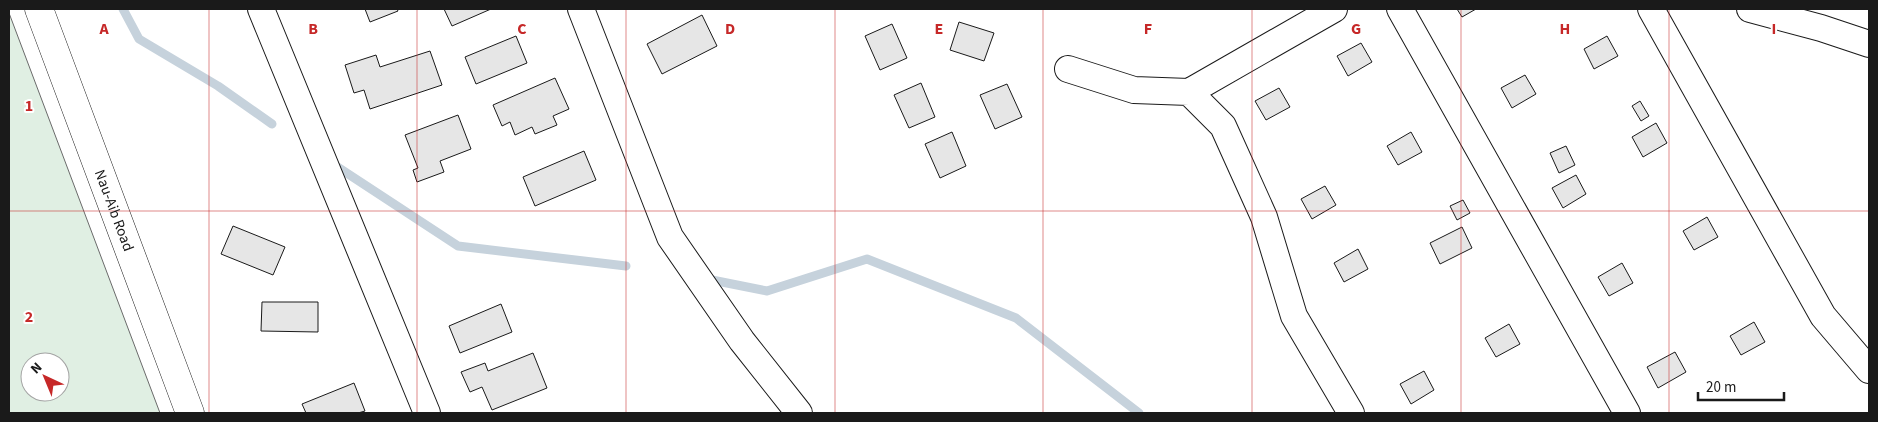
<svg xmlns="http://www.w3.org/2000/svg" width="1878" height="422" viewBox="0 0 1878 422" font-family="'Source Sans 3',sans-serif">
	<rect width="100%" height="100%" fill="#fff"/>
	<path fill="#e0efe3" stroke="#6a6a6a" fill-rule="evenodd" d="M9,13L160,413H9ZM30,362H60V392H30Z"/>
	<g fill="none" stroke-linecap="round" stroke-linejoin="round">
		<path stroke="#c6d2dc" stroke-width="9" d="M123,9L139,39L218,86L272,124
			M336,166L458,246L626,266
			M707,279L767,291L867,259L1016,318L1139,413"/>
	</g>
	<path fill="#e6e6e6" stroke="#1a1a1a" d="M365,9H397L398,11L370,22Z
		M444,9H491L452,26Z
		M1457,9H1476L1462,17Z
		M702,15L717,46L662,74L647,44Z
		M959,22L994,33L984,61L950,50Z
		M892,24L907,58L880,70L865,36Z
		M516,36L527,63L476,84L465,57Z
		M1607,36L1618,56L1594,69L1584,49Z
		M1361,43L1372,62L1348,76L1337,56Z
		M430,51L442,85L370,109L364,90L354,93L345,65L376,55L380,67Z
		M1525,75L1536,94L1512,108L1501,88Z
		M555,78L569,109L553,116L557,125L535,134L532,127L515,135L510,122L502,126L493,105Z
		M921,83L935,117L909,128L894,95Z
		M1007,84L1022,117L995,129L980,95Z
		M1279,88L1290,107L1266,120L1255,101Z
		M1640,101L1649,116L1641,121L1632,106Z
		M458,115L471,149L440,161L444,172L417,182L413,170L418,168L405,135Z
		M1656,123L1667,143L1643,157L1632,137Z
		M952,132L966,166L940,178L925,144Z
		M1411,132L1422,152L1398,165L1387,146Z
		M1566,146L1575,165L1559,173L1550,153Z
		M584,151L596,180L535,206L523,177Z
		M1576,175L1586,194L1563,208L1552,188Z
		M1325,186L1336,205L1312,219L1301,199Z
		M1463,200L1470,213L1457,220L1450,206Z
		M1707,217L1718,237L1694,250L1683,231Z
		M233,226L285,247L273,275L221,254Z
		M1462,227L1472,248L1440,264L1430,243Z
		M1358,249L1368,269L1344,282L1334,263Z
		M1622,263L1633,283L1609,296L1598,277Z
		M262,302H318V332L261,331Z
		M501,304L512,332L460,353L449,326Z
		M1754,322L1765,342L1741,355L1730,336Z
		M1509,324L1520,344L1496,357L1485,338Z
		M1675,352L1686,372L1658,388L1647,367Z
		M533,353L547,388L492,410L482,387L470,392L461,372L485,363L488,371Z
		M1424,371L1434,390L1411,404L1400,384Z
		M354,383L365,411L358,413H306L302,404Z"/>
	<g fill="none" stroke-linecap="round" stroke-linejoin="round">
		<g stroke="#1a1a1a" stroke-width="28">
			<path id="street" d="M261,9L427,413
				M581,9L670,237L742,341L799,413
				M1400,9L1627,413
				M1651,9L1823,316L1869,370
				M1750,9L1821,28L1869,44
				M1068,69L1134,90L1189,92L1223,126L1264,217L1294,316L1351,413
				M1189,92L1334,9"/>
		</g>
		<g stroke="#1a1a1a" stroke-width="29">
			<g id="secondary">
				<path id="s1" d="M39,9L190,413"/>
			</g>
		</g>
		<use href="#street" stroke="#fff" stroke-width="26"/>
		<use href="#secondary" stroke="#fff" stroke-width="28"/>
	</g>
	<path fill="none" stroke="#c62828" stroke-width="1" stroke-opacity="0.55" d="M209,9V413M417,9V413M626,9V413M835,9V413M1043,9V413M1252,9V413M1461,9V413M1669,9V413M9,211H1869"/>
	<g text-anchor="middle" stroke-width="4" stroke-linejoin="round" paint-order="stroke">
		<g font-size="15" fill="#1a1a1a" stroke="#fff">
			<text dy="5" stroke="none"><textPath href="#s1" startOffset="215">Nau-Aib Road</textPath></text>
		</g>
	</g>
	<g font-size="16" text-anchor="middle" font-weight="bold" fill="#c62828" stroke="#fff" stroke-width="4" stroke-linejoin="round" paint-order="stroke">
		<text x="104" y="34">A</text>
		<text x="313" y="34">B</text>
		<text x="522" y="34">C</text>
		<text x="730" y="34">D</text>
		<text x="939" y="34">E</text>
		<text x="1148" y="34">F</text>
		<text x="1356" y="34">G</text>
		<text x="1565" y="34">H</text>
		<text x="1774" y="34">I</text>
		<text x="29" y="111">1</text>
		<text x="29" y="322">2</text>
	</g>
	<rect width="1878" height="422" fill="none" stroke="#1a1a1a" stroke-width="20"/>
	<g transform="translate(45 377) rotate(316)"><circle r="24" fill="#ffffff" stroke="#a3a3a3"/>
	<path d="M0-4L9 19L0 12L-9 19Z" fill="#c62828"/>
	<text y="-8" font-size="14" font-weight="bold" text-anchor="middle" fill="#1a1a1a">N</text>
	</g>
	<path d="M1698 392v8h86v-8" fill="none" stroke="#1a1a1a" stroke-width="2.5"/>
	<text x="1706" y="392" font-size="15" fill="#1a1a1a" stroke="#ffffff" stroke-width="4" paint-order="stroke">20 m</text>
</svg>
